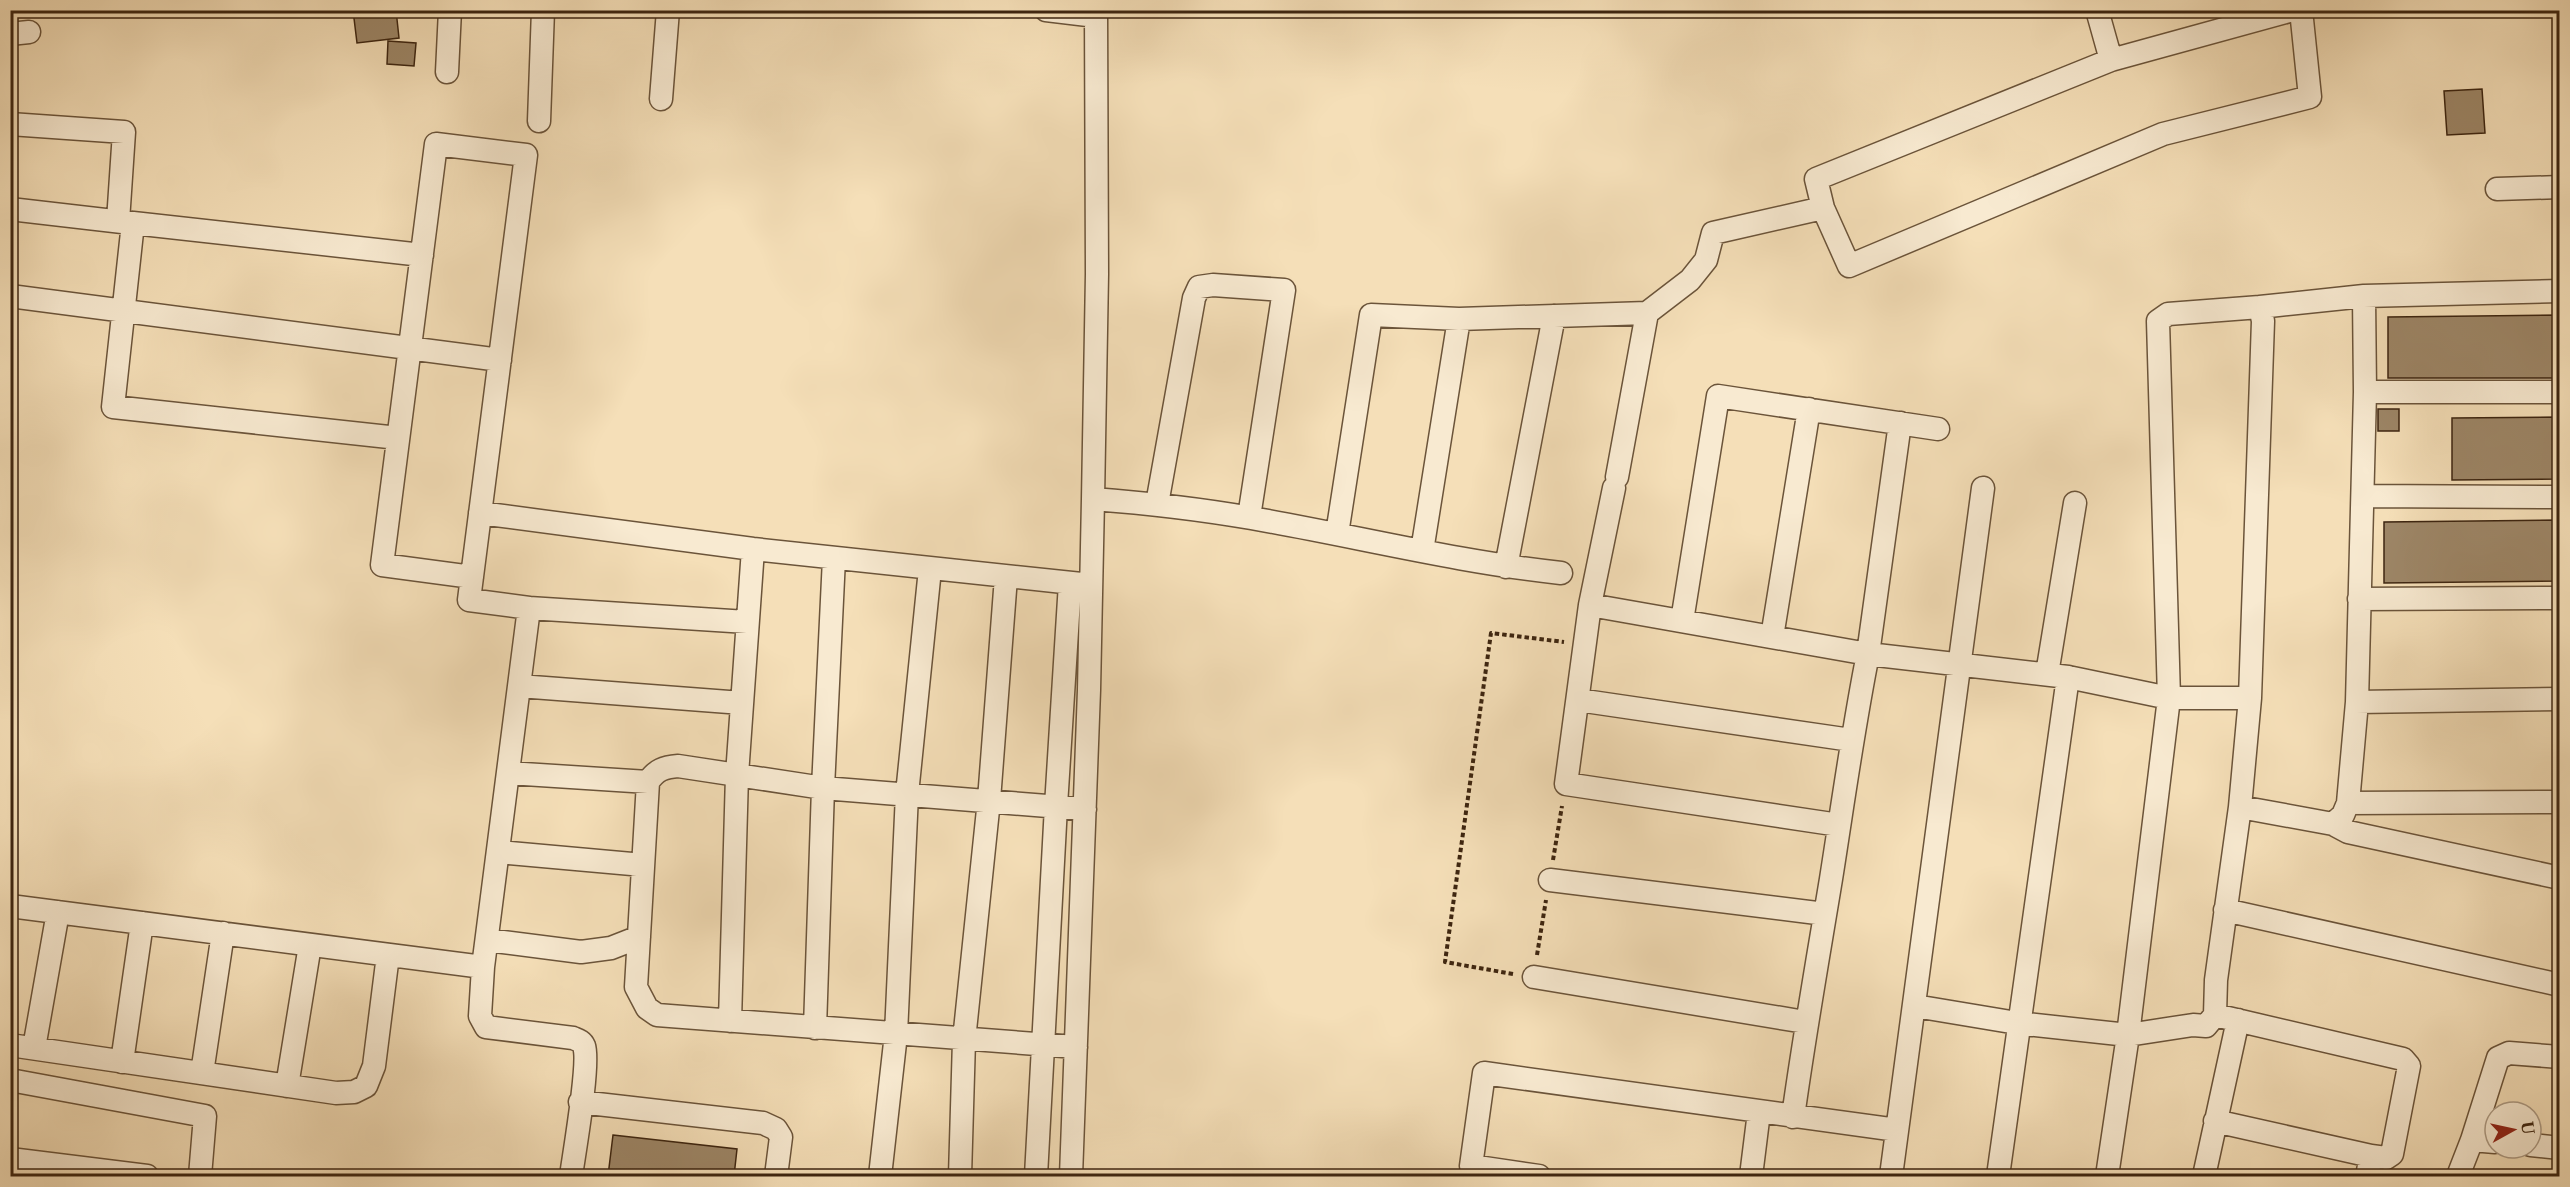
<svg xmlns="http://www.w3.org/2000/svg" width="2570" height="1187" viewBox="0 0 2570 1187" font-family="'Libre Caslon Text',serif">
	<rect width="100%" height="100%" fill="#f5dfb8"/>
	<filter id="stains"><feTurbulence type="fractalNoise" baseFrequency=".00333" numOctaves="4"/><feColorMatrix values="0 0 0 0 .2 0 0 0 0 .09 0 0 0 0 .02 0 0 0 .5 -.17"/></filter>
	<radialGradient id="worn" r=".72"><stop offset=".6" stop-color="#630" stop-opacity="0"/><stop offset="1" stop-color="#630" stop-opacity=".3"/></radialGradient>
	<path fill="#9d8667" stroke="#3d2510" stroke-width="1.5" d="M353,10H396L399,38L357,43Z
		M388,41L416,43L414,66L387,64Z
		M2482,89L2485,133L2447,135L2444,91Z
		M2559,315V378H2388V317Z
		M2378,409H2399V431H2378Z
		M2559,417V479L2452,480V418Z
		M2559,520V581L2384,583V522Z
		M613,1135L737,1149L734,1176H608Z"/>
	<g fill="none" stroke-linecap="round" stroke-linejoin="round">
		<g stroke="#6b543a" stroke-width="25">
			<path id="minor" d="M1046,10L1096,16
				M2097,10L2111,60
				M2293,10L2111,60L1816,179L1823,208L1849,266L2163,134L2310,97L2301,10
				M10,34L29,32
				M447,72L450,10
				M661,99L668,10
				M539,121L543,10
				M10,124L124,132L118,221
				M2497,189L2560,187
				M10,209L131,223
				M10,296L500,360
				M1647,313L1690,280L1706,260L1713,233L1823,208
				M2365,392H2560
				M398,438L113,407L133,223L422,255
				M1614,488L1590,605L1566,784L1839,825
				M2363,496L2560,497
				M1093,499C1146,503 1199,509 1251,518C1355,536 1457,562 1561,573
				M1157,504L1194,298L1199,287L1213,285L1284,290L1249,517
				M480,513L753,549L1091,585
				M1337,534L1371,315L1459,319L1647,313L1617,477
				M1422,551L1459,319
				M1506,567L1554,316
				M2359,599L2560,598
				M1590,605L1868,654L1900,423
				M529,608L747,622
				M1682,621L1718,396L1938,429
				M1772,637L1809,409
				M2047,674L2075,503
				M519,686L742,703
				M2250,698H2169L2158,321L2168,314L2260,307
				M1578,700L1851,740
				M2357,702L2560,699
				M508,773L648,782
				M2348,803L2560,802
				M2240,807L2333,824L2343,815L2348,803L2357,702L2365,392L2364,296
				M2333,824L2348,832L2560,878
				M498,852L643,865
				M1550,880L1825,914
				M10,906L483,967L529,608L469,600L526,155L436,144L382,565L472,577
				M2225,910L2560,985
				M487,940L581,952L611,948L639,937
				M483,967L480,1016L486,1027L573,1038C578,1040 582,1041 584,1046C590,1063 574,1154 571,1176
				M1534,977L1805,1022
				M1915,1006L2017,1023L2128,1035L2193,1025L2206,1026L2215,1015L2216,980L2240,807L2250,698L2263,321L2260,307L2364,296L2560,291
				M2215,1015L2403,1059L2409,1066L2392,1154L2386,1158L2371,1156L2367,1176
				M730,1021L737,775L753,549
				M815,1028L823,788L834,558
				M10,1045L336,1093L354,1092L366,1086L374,1066L388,955
				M1076,1047L657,1015L647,1008L636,987L648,782C656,770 664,767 678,766L823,788L1085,809
				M34,1048L58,912
				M122,1062L142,923
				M202,1073L223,933
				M10,1080L205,1116L200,1176
				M287,1086L310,945
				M580,1102L763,1123L776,1129L781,1137L776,1176
				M1793,1117C1804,1037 1818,958 1831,879C1843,803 1853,729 1868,654L2068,677L2169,698L2128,1035L2107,1176
				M2215,1121L2371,1156
				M2472,1140L2495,1142
				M2531,1145L2560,1148
				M10,1159L147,1176
				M880,1176L896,1034L907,794L930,569
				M960,1176L964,1040L989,800L1006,577
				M1036,1176L1056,806L1070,583
				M1071,1176L1089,690L1093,499L1097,274L1096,10
				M1539,1176L1471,1166L1484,1073L1897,1130
				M1751,1176L1759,1112
				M1891,1176L1983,488
				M1998,1176L2068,677
				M2204,1176L2238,1020
				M2458,1176L2472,1140L2498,1058L2509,1053L2560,1057"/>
		</g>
		<path stroke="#3d2510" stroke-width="4" stroke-dasharray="4.5 3" stroke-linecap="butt" d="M1553,860L1562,806
			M1537,955L1546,900
			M1513,974L1445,962L1491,633L1564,642"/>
		<use href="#minor" stroke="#f8ead1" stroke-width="22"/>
	</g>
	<rect width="2570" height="1187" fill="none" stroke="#f5dfb8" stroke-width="36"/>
	<rect x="12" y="12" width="2546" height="1163" fill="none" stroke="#3d2510" stroke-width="3"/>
	<rect x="18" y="18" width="2534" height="1151" fill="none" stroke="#3d2510" stroke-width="1.5"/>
	<g transform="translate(2513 1130) rotate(82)"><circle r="28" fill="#f8ead1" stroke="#ad9b84" stroke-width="1.5"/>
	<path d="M0-4.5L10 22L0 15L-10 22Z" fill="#8f2418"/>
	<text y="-9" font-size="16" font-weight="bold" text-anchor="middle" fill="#3d2510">U</text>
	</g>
	<rect width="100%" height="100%" filter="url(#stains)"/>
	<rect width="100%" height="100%" fill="url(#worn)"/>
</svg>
